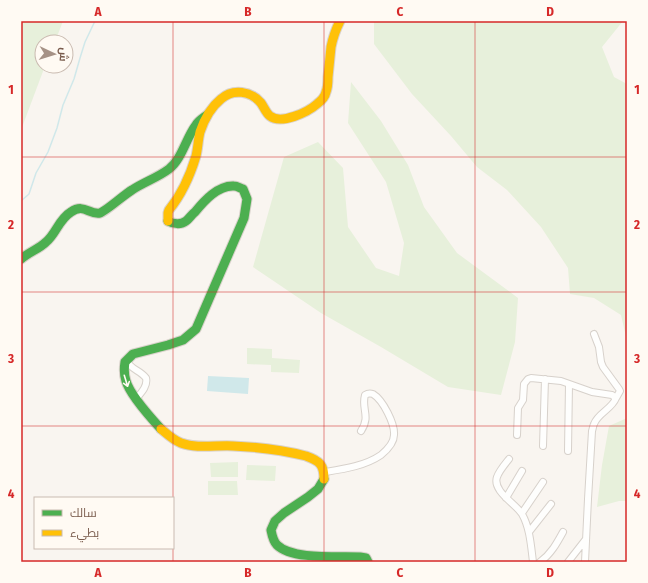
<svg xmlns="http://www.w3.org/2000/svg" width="648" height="583" viewBox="0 0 648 583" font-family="'Fira Sans Condensed',Cairo,sans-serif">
	<rect width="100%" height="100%" fill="#f9f5f0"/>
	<path fill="#e7f0db" d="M21,21H63L55,42H42V66H45L21,130Z
		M374,21H623L602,47L614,77L627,84V341L621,315L594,298L570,294L568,268L541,227L507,190L477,167L451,136L412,94L374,44Z
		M351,82L381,121L408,165L424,207L457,253L518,298L515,342L501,395L448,387L381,347L321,313L253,267L284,157L318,142L343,168L348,227L376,268L399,276L404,243L386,182L348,123Z
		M247,348L272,349V358L300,360L299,373L271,372V365L247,364Z
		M627,418V501H619L597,507L602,465L609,426Z
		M238,462V477H211L210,463Z
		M247,465L276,466L275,481L246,480Z
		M208,481H237L238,495H208Z"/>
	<path fill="#d0e8ea" d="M208,376L249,378L248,394L207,391Z"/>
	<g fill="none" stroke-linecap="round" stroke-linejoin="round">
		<path stroke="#d0e8ea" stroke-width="1.5" d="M21,201L29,194L36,173L48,152L57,128L63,105L74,79L80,58L85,42L95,21"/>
		<g stroke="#d7d1cb" stroke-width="8">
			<path id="street" d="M594,334L599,347L601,362L603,367L619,389L620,391L616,398
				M126,360C131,370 140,370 146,378C148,386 141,393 136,399
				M517,435L518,408L523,400L524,384L528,379L531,378L561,381L592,392L612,395L616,398C612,409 598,413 594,424C593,426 593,428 592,431L588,499L585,562
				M543,446L545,379
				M568,451L569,384
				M509,459C505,464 499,471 497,477C492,491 516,504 522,514C530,528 531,546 533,562
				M325,472C344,469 365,466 381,455C387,450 394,443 394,435C395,424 383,400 373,394C370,393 368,393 365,395C361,409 371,416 361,431
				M506,498L522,471
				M522,513L543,482
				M529,532L551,504
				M540,562C551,554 557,543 563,532
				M568,562L586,539"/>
		</g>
		<g stroke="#d9d2cb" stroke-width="11">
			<path id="fast" d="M21,259C29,252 39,249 46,242C56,234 59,219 71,212C84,203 89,215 100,213C106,211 125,194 132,190C144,182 157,178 169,169C182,159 186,138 196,125C198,121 203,118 207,115
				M161,429C150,417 130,395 126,381C124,375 124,368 125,362L133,354L168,345L183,340L196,329L244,218L247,199L243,189C240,188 237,186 234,186C218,185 204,201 195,212C192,214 189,219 186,221C181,225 173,224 168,221
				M324,479L318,489L308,497L284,513L275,521L271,530C272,535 273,541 277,545C292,560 339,556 360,557L366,558L368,562"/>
		</g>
		<g stroke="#d9d2cb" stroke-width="11">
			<path id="slow" d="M168,221V213L169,210C182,194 190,176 196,156C198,148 198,140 200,132C204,120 211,107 221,99C233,88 251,91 261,103C264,107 266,113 270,116C281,125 308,112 317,104C321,101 325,97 326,92C328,87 328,82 328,77C329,67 330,57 331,47C333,37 336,29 340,21
				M161,429C167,434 173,440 181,443C197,449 216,445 233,446C257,447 282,450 306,456C320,461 324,465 324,479"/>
		</g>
		<use href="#street" stroke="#fefefd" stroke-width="6"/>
		<use href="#fast" stroke="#4caf50" stroke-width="9"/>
		<use href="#slow" stroke="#ffc107" stroke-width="9"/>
	</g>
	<defs><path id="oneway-shaft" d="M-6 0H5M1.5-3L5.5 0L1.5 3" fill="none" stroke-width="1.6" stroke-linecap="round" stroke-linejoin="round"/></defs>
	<use stroke="#fffaf3" href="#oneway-shaft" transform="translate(126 381) rotate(73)"/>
	<path fill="none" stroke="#d62828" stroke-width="1" stroke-opacity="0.55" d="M173,21V498M324,21V562M475,21V562M21,157H627M21,292H627M21,426H627M173,498V548M173,548V562"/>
	<rect width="648" height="583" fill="none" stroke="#fffaf3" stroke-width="44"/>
	<rect x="34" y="497" width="140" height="52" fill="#fffaf3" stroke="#cabbb1"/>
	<rect x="42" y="510" width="20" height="6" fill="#4caf50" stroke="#cabbb1"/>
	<text x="70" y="517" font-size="12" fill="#7a5c4d">سالك</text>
	<rect x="42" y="530" width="20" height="6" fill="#ffc107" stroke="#cabbb1"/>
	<text x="70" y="537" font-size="12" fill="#7a5c4d">بطيء</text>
	<g transform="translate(54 54) rotate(94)"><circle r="19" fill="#fffaf3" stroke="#cabbb1"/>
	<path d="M0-3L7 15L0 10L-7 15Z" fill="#a69286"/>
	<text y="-6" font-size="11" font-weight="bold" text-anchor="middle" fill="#7a5c4d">ش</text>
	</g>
	<rect x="22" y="22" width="604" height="539" fill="none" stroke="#d62828" stroke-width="1.5"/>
	<g font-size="13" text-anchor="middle" font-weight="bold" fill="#d62828">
		<text x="98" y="16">A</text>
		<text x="248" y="16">B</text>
		<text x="400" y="16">C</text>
		<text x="550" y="16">D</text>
		<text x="11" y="94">1</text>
		<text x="637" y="94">1</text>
		<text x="11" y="229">2</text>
		<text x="637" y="229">2</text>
		<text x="11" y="363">3</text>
		<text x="637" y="363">3</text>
		<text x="11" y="498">4</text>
		<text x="637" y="498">4</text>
		<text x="98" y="577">A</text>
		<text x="248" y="577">B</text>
		<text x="400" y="577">C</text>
		<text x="550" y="577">D</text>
	</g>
</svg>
